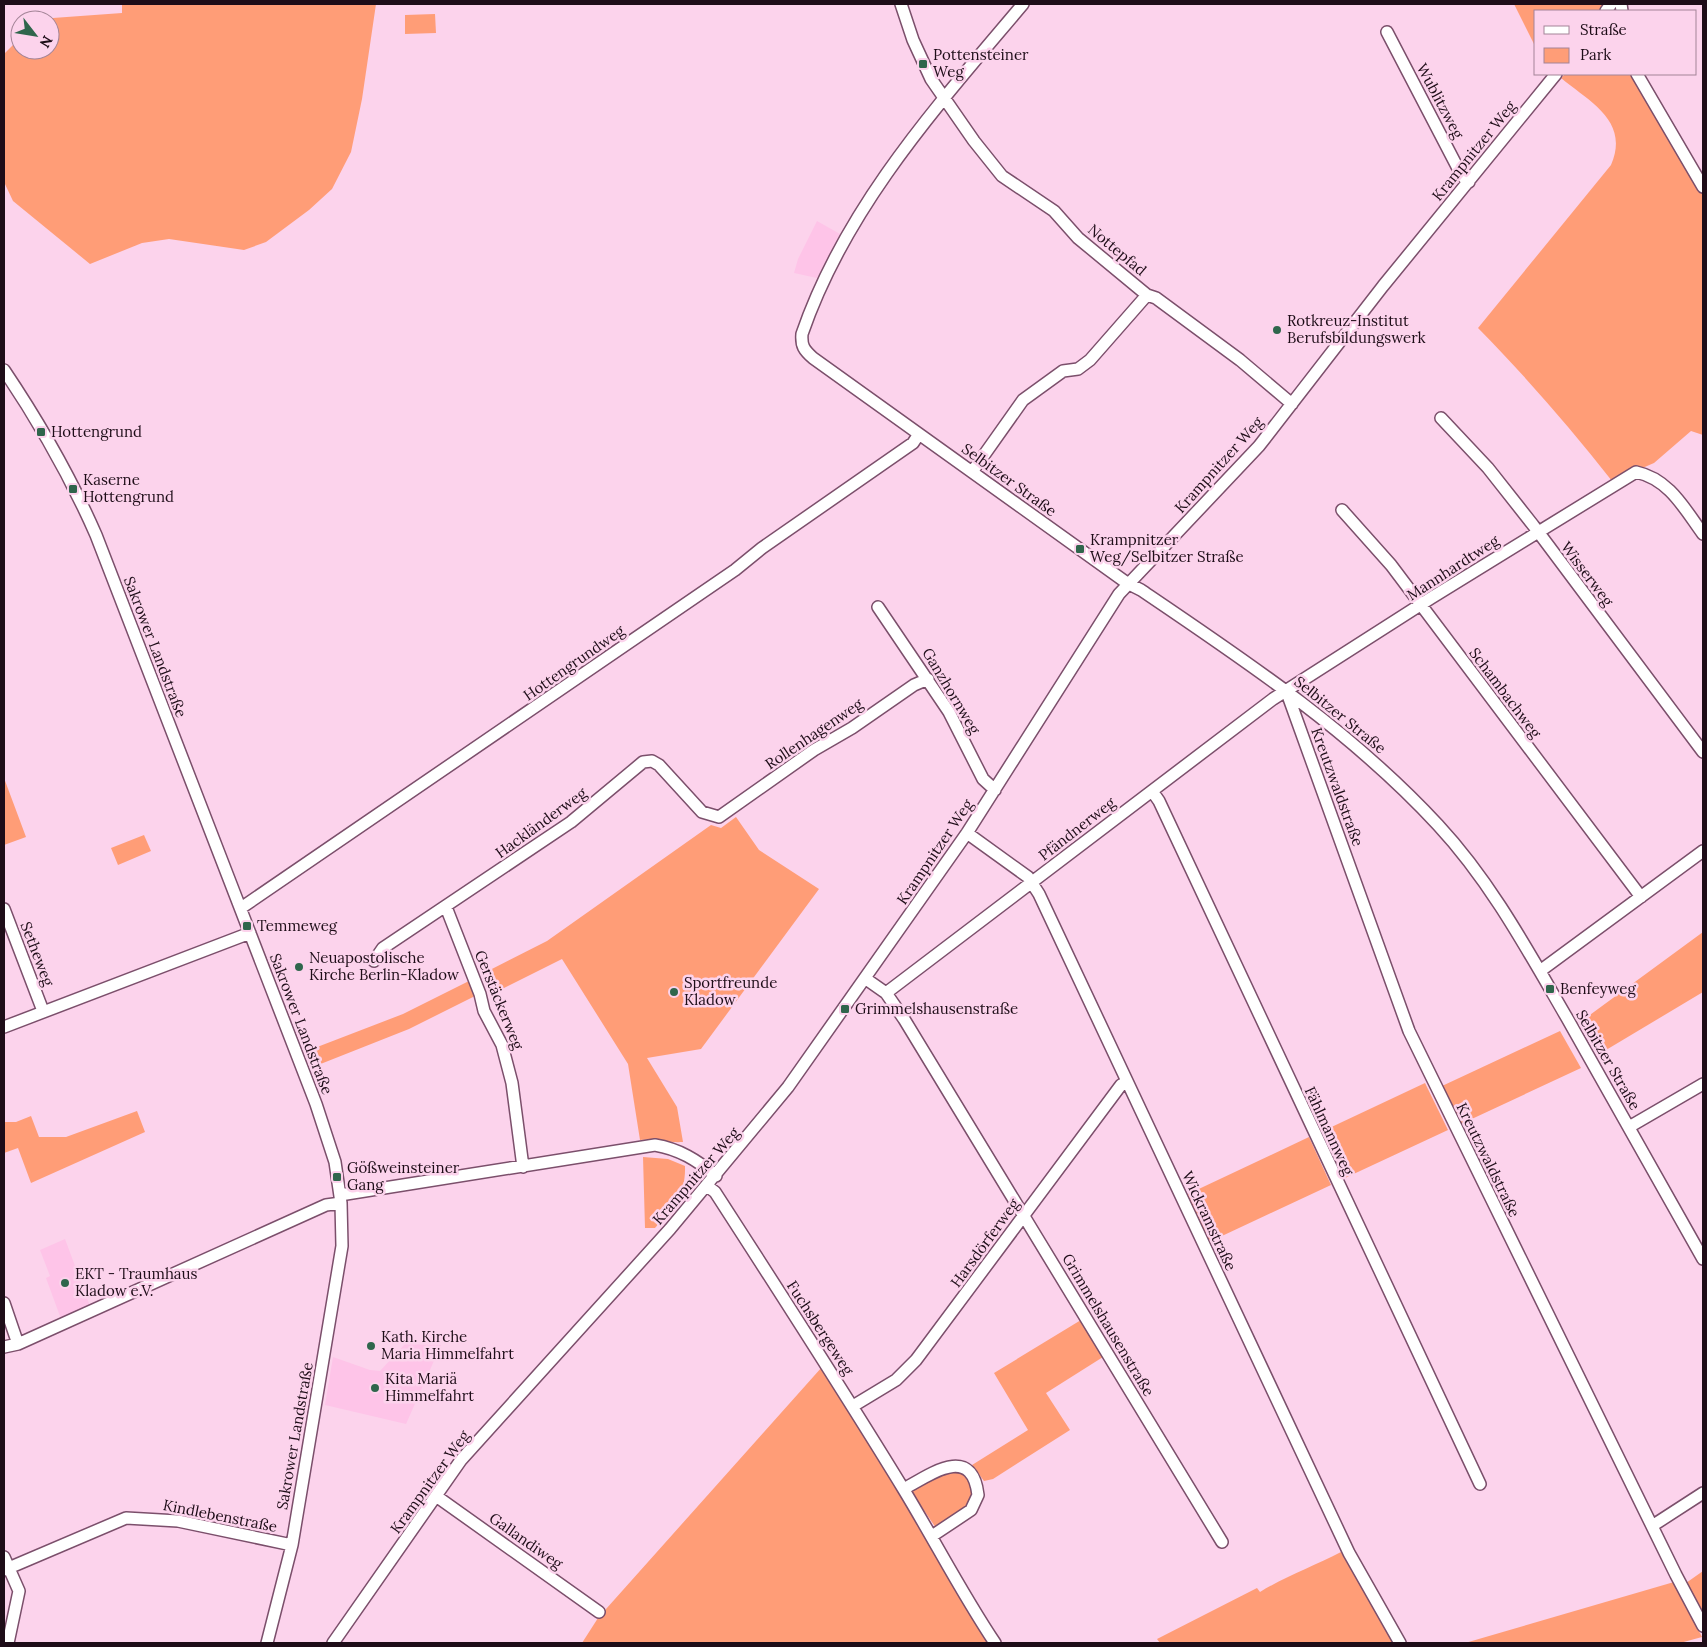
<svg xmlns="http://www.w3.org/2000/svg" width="1707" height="1647" viewBox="0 0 1707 1647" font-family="Lora,serif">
	<rect width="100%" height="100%" fill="#fcd3ec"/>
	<path fill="#fec4e8" d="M817,221L840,234L817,278L794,273L798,259Z
		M65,1239L90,1306L61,1319L46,1278L50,1276L40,1250Z
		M405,1344L441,1345L406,1424L325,1405L333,1357L370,1370L380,1371Z"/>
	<path fill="#ff9d77" d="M122,4H376L362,99L351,152L332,189L309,210L266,242L244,250L169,239L142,243L90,264L13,201L4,182V54L20,38V50H50V20H38L39,19L122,13Z
		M1514,4H1606L1601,11H1536V48Z
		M435,14L436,33L405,34V15Z
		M1565,74H1633L1703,193V435L1691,431L1654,463L1612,481C1570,427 1526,377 1478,328L1611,165C1630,121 1590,102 1561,78Z
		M4,778L26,837L4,845Z
		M736,817L759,850L819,889L701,1049L647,1058L677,1107L683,1142C668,1143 656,1139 640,1140L628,1064L562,959L492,994L484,973L547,941L711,825L721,828Z
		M144,835L151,851L118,865L111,848Z
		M1703,932V992L1601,1053L1583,1020Z
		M469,981L475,996L409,1029L318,1065L312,1049L403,1014Z
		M1560,1031L1581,1068L1461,1124L1442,1086Z
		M1425,1083L1448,1130L1345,1178L1323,1131Z
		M137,1111L145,1132L31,1183L18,1148L4,1153V1122H16L31,1116L39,1137H66Z
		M1309,1137L1331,1185L1207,1243L1186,1195Z
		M643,1157L668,1159L685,1166C686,1194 673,1209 655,1228H645Z
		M1081,1320L1103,1357L1046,1393L1070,1430L993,1479L984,1481L972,1465L1028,1430L994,1373Z
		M822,1367L993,1643H582L598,1618Z
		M954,1467L969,1477L974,1494L967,1508L936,1528L910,1490Z
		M1341,1552L1393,1643H1160L1157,1639L1257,1588L1260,1592C1286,1576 1314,1566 1341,1552Z
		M1703,1571V1614L1702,1615L1686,1583Z
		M1674,1582L1702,1637L1680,1643H1465Z"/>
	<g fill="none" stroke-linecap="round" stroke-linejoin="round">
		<g stroke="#7b4f6b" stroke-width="14">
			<path id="minor" d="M901,4L913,40L931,79L974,141L1002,176L1054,211L1078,238L1147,295L1156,298L1240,360L1292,404
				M1023,4C938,105 846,206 802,334C801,346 804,350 813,358L1127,583L1141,590C1246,661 1351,731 1438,825C1491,882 1528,951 1567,1018C1612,1098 1658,1179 1703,1259
				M1621,4L1622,11
				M1606,11L1611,4
				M1387,32L1462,176L1469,182
				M1637,74L1703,187
				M4,370C39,422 71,478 96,535L316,1104L335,1162L341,1203L342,1246L292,1545L267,1643
				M1441,418L1488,468L1533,525L1703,752
				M972,472L1023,400L1063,371L1078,369L1090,360L1147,295
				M1342,510L1391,565L1641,897
				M878,607L949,712L983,779L995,790
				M1286,690L1409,1031L1676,1575L1703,1626
				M1152,791L1159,801L1480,1484
				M967,833L1028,877L1039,894L1349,1553L1400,1643
				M446,907L480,994L484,1011L502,1045L512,1083L523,1167
				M241,908L735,570L762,548L913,443L919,434
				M4,909L43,1011
				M374,961L383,948L571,822L643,762L652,761L659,765L702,812L719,817L814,750L852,728L914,685L928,679
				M1540,971L1703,851
				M866,979L886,993L904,1019L1222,1542
				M886,993L1273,699L1431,598L1636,472C1669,479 1684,508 1703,534
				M4,1027L250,933
				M1629,1127L1703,1084
				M707,1186L715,1192C779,1291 843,1390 904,1490C935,1541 962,1594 995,1643
				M340,1195L655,1145C679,1149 697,1160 716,1176
				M4,1303L18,1344
				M4,1347L18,1344L326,1205L341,1203
				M853,1406L896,1380L916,1360L1121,1085L1127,1082
				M904,1489C929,1475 972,1443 978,1495L971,1510L932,1536
				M436,1496L599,1612
				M1652,1526L1703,1493
				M4,1557L19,1591L8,1643
				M4,1570L126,1518L178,1521L292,1545
				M333,1643L461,1460L670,1229L788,1087L967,833L1119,594L1259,446L1383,286L1556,74"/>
		</g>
		<use href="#minor" stroke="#fff" stroke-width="11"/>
	</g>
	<g fill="#2f664c" stroke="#fcd3ec" stroke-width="2">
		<rect x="918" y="59" width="10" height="10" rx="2.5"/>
		<circle cx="1277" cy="330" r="5"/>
		<rect x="36" y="427" width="10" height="10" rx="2.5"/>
		<rect x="68" y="484" width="10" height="10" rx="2.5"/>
		<rect x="1075" y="544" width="10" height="10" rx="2.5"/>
		<rect x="242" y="921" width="10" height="10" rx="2.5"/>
		<circle cx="299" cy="967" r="5"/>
		<rect x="1545" y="984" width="10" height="10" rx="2.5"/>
		<circle cx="674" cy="992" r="5"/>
		<rect x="840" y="1004" width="10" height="10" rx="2.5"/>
		<rect x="332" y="1172" width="10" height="10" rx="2.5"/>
		<circle cx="65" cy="1283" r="5"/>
		<circle cx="371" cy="1346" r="5"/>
		<circle cx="375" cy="1388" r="5"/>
	</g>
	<g text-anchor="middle" stroke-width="5" stroke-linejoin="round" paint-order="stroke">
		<g font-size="15" fill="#1e0d18" stroke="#fcd3ec" text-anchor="start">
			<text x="933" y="60">Pottensteiner<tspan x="933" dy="17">Weg</tspan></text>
			<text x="1287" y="326">Rotkreuz-Institut<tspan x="1287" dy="17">Berufsbildungswerk</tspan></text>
			<text x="51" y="437">Hottengrund</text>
			<text x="83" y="485">Kaserne<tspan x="83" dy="17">Hottengrund</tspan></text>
			<text x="1090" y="545">Krampnitzer<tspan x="1090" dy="17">Weg/Selbitzer Straße</tspan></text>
			<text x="257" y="931">Temmeweg</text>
			<text x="309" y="963">Neuapostolische<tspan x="309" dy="17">Kirche Berlin-Kladow</tspan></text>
			<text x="684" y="988">Sportfreunde<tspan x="684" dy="17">Kladow</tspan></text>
			<text x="1560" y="994">Benfeyweg</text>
			<text x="855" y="1014">Grimmelshausenstraße</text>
			<text x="347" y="1173">Gößweinsteiner<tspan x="347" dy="17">Gang</tspan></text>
			<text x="75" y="1279">EKT - Traumhaus<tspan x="75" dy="17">Kladow e.V.</tspan></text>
			<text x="381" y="1342">Kath. Kirche<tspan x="381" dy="17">Maria Himmelfahrt</tspan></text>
			<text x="385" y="1384">Kita Mariä<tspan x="385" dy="17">Himmelfahrt</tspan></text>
		</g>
		<g font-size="15" fill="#1e0d18" stroke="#fcd3ec">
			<text transform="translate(1440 101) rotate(62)" y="5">Wublitzweg</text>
			<text transform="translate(1474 151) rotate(-51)" y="5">Krampnitzer Weg</text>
			<text transform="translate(1117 250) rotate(40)" y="5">Nottepfad</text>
			<text transform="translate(1219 465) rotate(-48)" y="5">Krampnitzer Weg</text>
			<text transform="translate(1009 480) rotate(36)" y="5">Selbitzer Straße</text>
			<text transform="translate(1453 568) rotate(-33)" y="5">Mannhardtweg</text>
			<text transform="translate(1587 574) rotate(53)" y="5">Wisserweg</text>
			<text transform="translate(155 647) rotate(69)" y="5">Sakrower Landstraße</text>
			<text transform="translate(574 663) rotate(-35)" y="5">Hottengrundweg</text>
			<text transform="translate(951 691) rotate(59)" y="5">Ganzhornweg</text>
			<text transform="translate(1505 693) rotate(53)" y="5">Schambachweg</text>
			<text transform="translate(1340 715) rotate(39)" y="5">Selbitzer Straße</text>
			<text transform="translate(814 734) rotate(-34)" y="5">Rollenhagenweg</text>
			<text transform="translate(1337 787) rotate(70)" y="5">Kreutzwaldstraße</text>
			<text transform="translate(541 823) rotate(-36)" y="5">Hackländerweg</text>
			<text transform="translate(1077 829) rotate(-38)" y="5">Pfändnerweg</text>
			<text transform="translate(935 852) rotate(-56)" y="5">Krampnitzer Weg</text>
			<text transform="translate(37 954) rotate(69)" y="5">Setheweg</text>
			<text transform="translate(499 1000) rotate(68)" y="5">Gerstäckerweg</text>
			<text transform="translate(301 1024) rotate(69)" y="5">Sakrower Landstraße</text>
			<text transform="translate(1608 1060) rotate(60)" y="5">Selbitzer Straße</text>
			<text transform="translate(1329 1131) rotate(65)" y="5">Fählmannweg</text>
			<text transform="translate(1488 1160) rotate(64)" y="5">Kreutzwaldstraße</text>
			<text transform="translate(696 1176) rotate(-49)" y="5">Krampnitzer Weg</text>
			<text transform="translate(1209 1221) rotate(65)" y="5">Wickramstraße</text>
			<text transform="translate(985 1243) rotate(-54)" y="5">Harsdörferweg</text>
			<text transform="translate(1108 1325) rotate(59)" y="5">Grimmelshausenstraße</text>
			<text transform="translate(820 1328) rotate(57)" y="5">Fuchsbergeweg</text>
			<text transform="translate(295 1436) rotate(-80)" y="5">Sakrower Landstraße</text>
			<text transform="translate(430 1482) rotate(-54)" y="5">Krampnitzer Weg</text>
			<text transform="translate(220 1516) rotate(11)" y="5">Kindlebenstraße</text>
			<text transform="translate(526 1541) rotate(35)" y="5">Gallandiweg</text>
		</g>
	</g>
	<rect width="1707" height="1647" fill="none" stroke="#1e0d18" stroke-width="10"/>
	<rect x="1534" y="10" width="162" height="65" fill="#fcd3ec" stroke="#a38497"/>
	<rect x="1544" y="26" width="25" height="8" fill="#ffffff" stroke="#a38497"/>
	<text x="1580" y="35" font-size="15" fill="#1e0d18">Straße</text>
	<rect x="1544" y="48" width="25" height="15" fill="#ff9d77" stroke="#a38497"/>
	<text x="1580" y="60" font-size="15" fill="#1e0d18">Park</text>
	<g transform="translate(35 35) rotate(121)"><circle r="24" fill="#fcd3ec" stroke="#a38497"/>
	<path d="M0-4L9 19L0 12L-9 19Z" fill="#2f664c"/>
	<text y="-8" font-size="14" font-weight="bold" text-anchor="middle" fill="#1e0d18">N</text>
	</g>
</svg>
